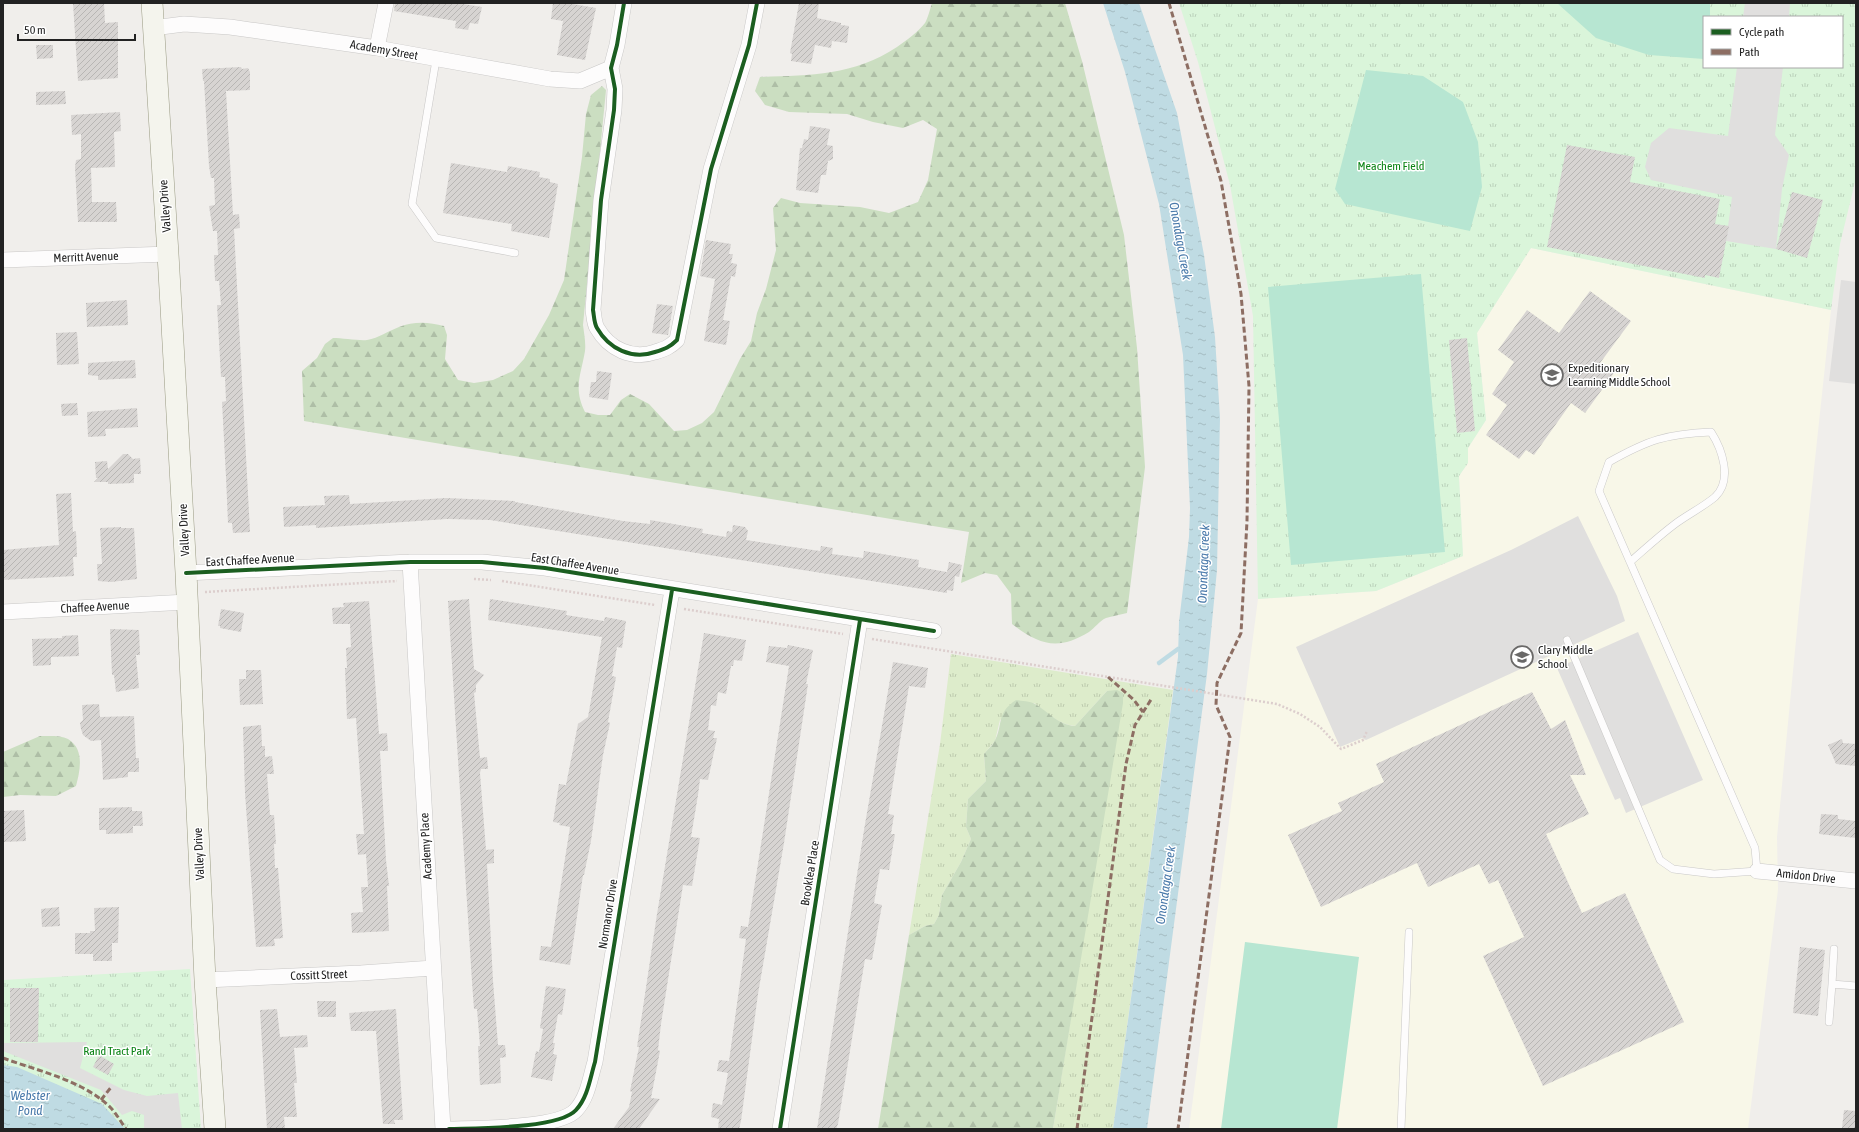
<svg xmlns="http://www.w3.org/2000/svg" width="1859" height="1132" viewBox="0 0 1859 1132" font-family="'Asap Condensed',sans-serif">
	<defs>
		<pattern id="grass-tufts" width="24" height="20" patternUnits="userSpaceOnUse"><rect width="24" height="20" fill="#ddeccb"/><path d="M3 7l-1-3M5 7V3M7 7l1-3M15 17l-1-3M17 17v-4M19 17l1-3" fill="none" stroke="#bdcaae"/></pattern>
		<pattern id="forest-firs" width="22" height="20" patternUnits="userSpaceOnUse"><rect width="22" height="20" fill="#cbdec1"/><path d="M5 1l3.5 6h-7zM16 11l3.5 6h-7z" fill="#aebea6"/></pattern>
		<pattern id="park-tufts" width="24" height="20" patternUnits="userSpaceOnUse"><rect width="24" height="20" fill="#daf5da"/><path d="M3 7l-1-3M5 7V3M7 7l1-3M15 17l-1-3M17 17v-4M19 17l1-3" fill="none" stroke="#bbd2bb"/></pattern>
		<pattern id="water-ripples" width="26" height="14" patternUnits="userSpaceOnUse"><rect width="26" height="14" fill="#bfdbe3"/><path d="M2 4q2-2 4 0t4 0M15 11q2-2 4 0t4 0" fill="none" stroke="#a4bcc2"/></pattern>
		<pattern id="building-hatch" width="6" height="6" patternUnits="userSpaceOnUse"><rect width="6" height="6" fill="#d7d4d2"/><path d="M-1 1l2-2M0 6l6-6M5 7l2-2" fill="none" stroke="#b8b6b4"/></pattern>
	</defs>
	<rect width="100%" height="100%" fill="#f0eeeb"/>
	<path fill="#f8f7e8" d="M1531,248L1831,310L1799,609L1777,837L1778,890L1748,1129H1189L1258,599L1376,591L1463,556L1459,476L1468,463V448L1486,420L1477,333Z"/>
	<path fill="url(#grass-tufts)" d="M951,654L1173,690L1113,1129H1053L1123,693L1107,691L1075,726C1059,725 1046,712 1034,703L1000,720L995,741L984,754L986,781L968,799L966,827L971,839L961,862L942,895L939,915L934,924L925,926L909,935L940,744Z"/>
	<path fill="url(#forest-firs)" d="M932,3H1065L1082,61L1124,235L1137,348L1145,467L1127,613C1120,615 1112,616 1106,618C1099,621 1095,628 1089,632C1058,651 1039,645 1012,624L1011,594L997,575L985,573L961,583L969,532L304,421L302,371L317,358L325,344L333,338C342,338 360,341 367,340C379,338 388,331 399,327C414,321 429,322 444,326L447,335L445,359L458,380L474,383L493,380L513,371L524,359L549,315L564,280L582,157L586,114L591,95L602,86L606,90L583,325C584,333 586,343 585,351C581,375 573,388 585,412L598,415H610L621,400L630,394L649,404L674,431L687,430L702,423L714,412L740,359L751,341L757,313L766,289L776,250L773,208L781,198L800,203L860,207L889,213L918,202L928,180L937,129L923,120L903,128L873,122L847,114L789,112L765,105L755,91L760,77C810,75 853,76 897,47C907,40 918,32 925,23C928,18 930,9 932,3Z
		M1117,690L1123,693V703L1053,1129H878L909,935L925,926L934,924L939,915L942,895L961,862L971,839L966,827L968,799L986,781L984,754C987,750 992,746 994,742C1004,725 995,714 1016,700C1022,701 1030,701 1035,704C1049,712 1058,725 1075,726L1107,691Z
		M40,736C48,736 61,735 68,739C85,749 80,771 76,786L56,796L20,795L3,797V752Z"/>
	<path fill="url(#park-tufts)" fill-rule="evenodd" d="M1179,3H1856V178L1840,244L1831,310L1531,248L1477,333L1486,420L1468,448V463L1459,476L1463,556L1376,591L1258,599L1253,316L1230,185L1198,62ZM1704,17H1842V67H1704Z
		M190,969L201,1129H3V980Z"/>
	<path fill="#b7e6d2" d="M1557,3H1710V17H1704V59L1649,55L1596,38Z
		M1366,70L1423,76L1463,102L1478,142L1482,187L1470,231L1345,204L1335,189Z
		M1421,274L1445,552L1291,565L1268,287Z
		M1245,942L1359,957L1337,1129H1221Z"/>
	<path fill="#e0dfde" d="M1745,3H1790L1789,17H1743Z
		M1737,67H1783L1775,135L1789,155L1782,189L1776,249L1726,241L1732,197L1651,180L1645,167L1651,143L1669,128L1728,136Z
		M1841,280L1856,282V384L1829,381Z
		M1578,516L1617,596L1625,621L1366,740L1362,738L1340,747L1296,647L1511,550Z
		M1638,632L1703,780L1626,813L1620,798L1615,800L1557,668Z
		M3,1030L4,1043L87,1042L80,1068L124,1090L147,1096L178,1093L182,1129H144V1115L132,1111L122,1115L101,1090L3,1051Z"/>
	<path fill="url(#water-ripples)" d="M1103,3H1139L1177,113L1204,255L1215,337L1220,418L1217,570L1207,674L1147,1129H1113L1178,657L1179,622L1189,537L1190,508L1183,355L1159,204L1125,72Z
		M3,1065L17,1067L102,1104L125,1129H3Z"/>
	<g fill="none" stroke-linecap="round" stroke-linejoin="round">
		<path stroke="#bfdbe3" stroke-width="4.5" d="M1159,663L1178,649"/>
	</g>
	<path fill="url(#building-hatch)" d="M73,3H104L105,23L118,22V78L78,81Z
		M395,3H457L482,7L478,24L470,23L468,30L455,28L456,21L394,11Z
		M553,3H567L596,8L585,60L557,55L563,21L551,19Z
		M799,3H819L817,18L841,23V25L849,26L847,43L832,41L831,48L815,45L811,64L791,61L792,54L790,53Z
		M36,45H53V58L37,59Z
		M241,67L242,69L248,68L250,72V90L226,91L233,215L239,214L240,228L234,229L250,532L233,533L232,523H228L226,477L222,402L226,401L225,377H221L217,305H221L219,281H215L214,255H218L217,231H213L209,206L215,205L214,178H211L209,166L204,81H203L202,69Z
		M65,91L66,104L36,105V92Z
		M120,112L121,131L114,132L115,167L91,168L92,202H116L117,222H78L75,167L76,160L81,159V134L72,135L71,115Z
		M810,126L830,129L827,145L833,146V159L828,161L826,175H821L818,193L796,190L800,148H802L804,139L808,140Z
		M1567,145L1635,157L1630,182L1720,199L1715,224L1729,226L1719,278L1705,275V278L1547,247Z
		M451,163L507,172L508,166L540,172L539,177L550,179V182L558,184L549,238L511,231L512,224L443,213Z
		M1792,192L1823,200L1807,258L1776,249Z
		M706,240L731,244L729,254H733L731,263L737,264L735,277L731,276L723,320L730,321L726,345L704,341L715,279L700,276Z
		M1590,291L1631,321L1600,363L1614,373L1585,413L1571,403L1534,455L1526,450L1519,459L1486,435L1507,405L1492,394L1514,362L1498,350L1527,310L1559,333Z
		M127,300L128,325L87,327L86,303Z
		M657,304L673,306L668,335L652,333Z
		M77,332L79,364L57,365L56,333Z
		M1467,338L1475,431L1457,433L1449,340Z
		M135,360L136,378L98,380V376L88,375V363Z
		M597,371L612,373L608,400L589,397L591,382H596Z
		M77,403L78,415L62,416L61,404Z
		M137,408L138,427L105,429L106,436L88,437L87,412Z
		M123,454H128L133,459L140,458L141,474H134V483L108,484V482H94L98,478H96L95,462L107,461L108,469Z
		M71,493L73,532L76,531L77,557H73L74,576L3,580V550L59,545L56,494Z
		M349,495L350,504L446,498L515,501V502L623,521L650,524V520L703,529L702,533L726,537L727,531L732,532L733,525L745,527L748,531L746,540L820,551L821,546L833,548L832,554L863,558L864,551L919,560L918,567L947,572L949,562L962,565L959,577L955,576L953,591L947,590V593L490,520L447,519L316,528V525L284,527L283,507L325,505L324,496Z
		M121,527V528H134L137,579L111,582L98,581L97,564H102L100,528Z
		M469,599L474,669L484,675L476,685V692L474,693L480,758L487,757L488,769H481L480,773L486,850L494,849V863L487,864L493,981L498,1045H505L506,1057L500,1058L501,1083L480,1085L478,1046H480L477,1009H474L472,982L448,601Z
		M490,599L567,611L566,615L604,621L605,617L626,621L622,648L617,647L612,676L616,677L608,722L610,723L603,755L591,841L584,875H583L570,965L539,960L541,946L551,947L570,827L559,825L560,823L553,822L559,784L566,785L578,724L588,717L602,637L488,620Z
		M369,601L379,734L387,733L388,751H380L386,860L389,886H387L389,931L352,933L351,913L363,912L361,887H368L366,854L358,855L356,834H364L356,718L347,719L345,668H347L346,648L351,647L350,624H333L332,608L344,607L343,603Z
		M221,609L244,613L241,632L220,628V626H218Z
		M110,629L139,630L140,655H136L139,688L116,692L114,675H112Z
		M704,633L746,640L742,661L734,660L733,666H731L726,694L718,692L716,706L711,705L708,730L715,731L713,738H717L708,780L700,779L698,795L691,837L700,838L692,886L683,885L661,1024L658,1050L660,1051L651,1098L660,1099L639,1129H613L629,1107L632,1092L630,1091L639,1047H637L642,1014L657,914Z
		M78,635L79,656L51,657V665L33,666L32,639L62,638V636Z
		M788,645L813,650L806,684H808L784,843L758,994L741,1121L739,1129H718L719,1119L711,1117L713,1103L722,1105L728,1073L717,1071L719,1060L729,1061L746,939L739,938L741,926L748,927L789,666L766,662L769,646L787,648Z
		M893,662L928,668L925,688L909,686L888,814L894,815L891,834H895L889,870L880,869L874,903L882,905L872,960L865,959L838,1124L836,1129H817L864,830Z
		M246,670H261L263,704L240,705L239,679H246Z
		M1532,692L1551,729L1565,720L1586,775H1570L1589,814L1546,834L1582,913L1625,893L1684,1022L1543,1086L1483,956L1524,937L1498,880L1489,884L1479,864L1428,887L1417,863L1321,907L1288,835L1342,811L1338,803L1384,782L1376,764Z
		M99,704L100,717L134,716L136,758H139V772H128V777L103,780L101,740L91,741L83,735L81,729L80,723L83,720L82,705Z
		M261,725L262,746H265V757L272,756L274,774H267L270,815H274L276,844H274L275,868H278L283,938L274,939L275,946L256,947L245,793L243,727Z
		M1842,739L1843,743L1856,744V766L1836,764L1828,745Z
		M132,807V811H142L143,826H133V833L106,834V830H99V808Z
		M24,810L26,841L3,842V811Z
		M1821,814L1838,815V819L1856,821V838L1819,834Z
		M59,907L60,926L42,927L41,909Z
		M119,907L118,943H112V961H93V954H75V933H90V931H95L94,908Z
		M1800,947L1825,950L1818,1016L1793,1013Z
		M546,986L566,989L562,1015L558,1014L553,1043H555L553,1054L557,1055L552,1081L531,1077L536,1051L539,1052L543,1029L540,1028Z
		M10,988H39L38,1042H10Z
		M317,1001H336V1017H318Z
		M277,1009L280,1037L307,1035L308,1047L294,1048L297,1083H294L297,1117H284L285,1129H267L260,1010Z
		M396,1009L403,1120H394L395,1124H383L376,1031H351L349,1013Z
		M99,1055L114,1064L108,1075L93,1067Z
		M1844,1110L1856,1111V1129L1842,1128Z"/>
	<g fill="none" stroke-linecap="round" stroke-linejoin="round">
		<g stroke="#c9c8c7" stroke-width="8">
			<path id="service" d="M436,60L412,204L436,238L515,253
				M1567,640L1660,860L1673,869L1714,874L1757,871L1755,848L1599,491L1609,462C1648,440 1666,434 1711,432C1722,449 1733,480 1715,497C1703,507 1687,515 1675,524C1659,536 1645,549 1630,562
				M1834,949L1832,984L1856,986
				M1829,1022L1832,984
				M1401,1129L1409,932"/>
		</g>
		<g stroke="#c9c8c7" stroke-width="16">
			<path id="minor" d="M624,3L617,45L611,68L615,89L614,110L601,200L593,310C594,315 594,323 597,328C609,349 632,360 655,352C665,349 670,347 677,340L711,169L749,45L757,3
				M153,28L184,24L230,27L377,48L550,79L580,81L611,68
				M377,48L386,3
				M3,260L168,254
				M410,562L443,1129
				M186,573L410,562H482L545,568L934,631
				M3,612L187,602
				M1757,871L1856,881
				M205,980L361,973L433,968
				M449,1129C475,1128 559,1129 576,1110C588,1097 590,1078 595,1062L672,590
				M780,1129L860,620"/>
		</g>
		<g stroke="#999a82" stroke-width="22">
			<path id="secondary" d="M152,3L168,254L186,573L205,980L215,1129"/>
		</g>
		<path stroke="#dccecd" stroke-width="2.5" stroke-dasharray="2 2" stroke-linecap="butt" d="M474,579L491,580
			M502,581L655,605
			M205,592L397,581
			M684,609L843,634
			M872,639L1277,704L1300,714L1320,727L1341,749L1363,740L1367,731"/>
		<use href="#service" stroke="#fdfcfc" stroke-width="7"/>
		<use href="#minor" stroke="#fdfcfc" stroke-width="15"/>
		<use href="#secondary" stroke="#f4f4ed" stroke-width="21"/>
		<path stroke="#8d6e63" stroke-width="3" stroke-dasharray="6 3" stroke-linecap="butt" d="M1169,3L1221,181L1241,294L1249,386L1247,521L1241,633L1217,683L1216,705L1230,737L1178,1129
			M1108,677L1134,700L1143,712
			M3,1058C38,1071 82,1080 110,1107C116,1113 121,1122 126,1129
			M101,1100L112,1086
			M1077,1129L1126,764L1135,725L1152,698"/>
		<g stroke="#fff" stroke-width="6">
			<path id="cycleway" d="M624,3L617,45L611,68L615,89L614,110L601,200L593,310C594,315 594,323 597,328C609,349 632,360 655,352C665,349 670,347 677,340L711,169L749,45L757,3
				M186,573L410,562H482L545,568L934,631
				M449,1129C475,1128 559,1129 576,1110C588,1097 590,1078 595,1062L672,590
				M780,1129L860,620"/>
		</g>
		<use href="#cycleway" stroke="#1b5e20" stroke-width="4"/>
	</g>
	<defs>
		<g id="school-ring" transform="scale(1.15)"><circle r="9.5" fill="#fff" stroke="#6a6968" stroke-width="1.5"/><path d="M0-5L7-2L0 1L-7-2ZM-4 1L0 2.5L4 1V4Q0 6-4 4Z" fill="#6a6968"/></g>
	</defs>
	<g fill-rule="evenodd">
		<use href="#school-ring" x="1552" y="375"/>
		<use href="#school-ring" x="1522" y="657"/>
	</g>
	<g text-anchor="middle" stroke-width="3" stroke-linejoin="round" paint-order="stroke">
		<g font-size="12" fill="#222" stroke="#fff">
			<text transform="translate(384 50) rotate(10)" y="4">Academy Street</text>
			<text transform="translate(165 206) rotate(-94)" y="4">Valley Drive</text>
			<text transform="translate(86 257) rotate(-2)" y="4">Merritt Avenue</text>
			<text transform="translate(184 530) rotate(-93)" y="4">Valley Drive</text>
			<text transform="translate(250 560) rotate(-3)" y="4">East Chaffee Avenue</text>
			<text transform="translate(575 564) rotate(9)" y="4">East Chaffee Avenue</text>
			<text transform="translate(95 607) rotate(-3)" y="4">Chaffee Avenue</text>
			<text transform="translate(426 846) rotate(-93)" y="4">Academy Place</text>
			<text transform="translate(199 854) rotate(-93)" y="4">Valley Drive</text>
			<text transform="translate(810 873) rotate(-81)" y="4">Brooklea Place</text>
			<text transform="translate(1806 876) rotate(6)" y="4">Amidon Drive</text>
			<text transform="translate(608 914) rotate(-81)" y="4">Normanor Drive</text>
			<text transform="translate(319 975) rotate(-2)" y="4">Cossitt Street</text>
		</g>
		<g font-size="12" fill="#0c8416" stroke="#fff">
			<text x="1391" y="170">Meachem Field</text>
			<text x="117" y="1055">Rand Tract Park</text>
		</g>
		<g font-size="12" fill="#222" stroke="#fff" text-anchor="start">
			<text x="1568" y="372">Expeditionary<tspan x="1568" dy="14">Learning Middle School</tspan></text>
			<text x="1538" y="654">Clary Middle<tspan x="1538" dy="14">School</tspan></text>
		</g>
		<g font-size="13" font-style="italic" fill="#4a7aab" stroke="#fff">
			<text transform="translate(1181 241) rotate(80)" y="5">Onondaga Creek</text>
			<text transform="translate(1203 564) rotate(-88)" y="5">Onondaga Creek</text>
			<text transform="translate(1165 885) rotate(-82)" y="5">Onondaga Creek</text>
			<text x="30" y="1100">Webster<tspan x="30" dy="15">Pond</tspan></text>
		</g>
	</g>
	<rect width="1859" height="1132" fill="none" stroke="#222222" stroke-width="8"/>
	<rect x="1703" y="16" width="140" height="52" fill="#ffffff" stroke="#a7a7a7"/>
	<rect x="1711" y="29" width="20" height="6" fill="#1b5e20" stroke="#a7a7a7"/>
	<text x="1739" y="36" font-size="12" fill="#222222">Cycle path</text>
	<rect x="1711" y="49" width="20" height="6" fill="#8d6e63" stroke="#a7a7a7"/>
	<text x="1739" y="56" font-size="12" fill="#222222">Path</text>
	<path d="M18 34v6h117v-6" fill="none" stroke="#222222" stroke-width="2"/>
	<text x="24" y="34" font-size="12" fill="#222222" stroke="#ffffff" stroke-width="3" paint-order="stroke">50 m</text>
</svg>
